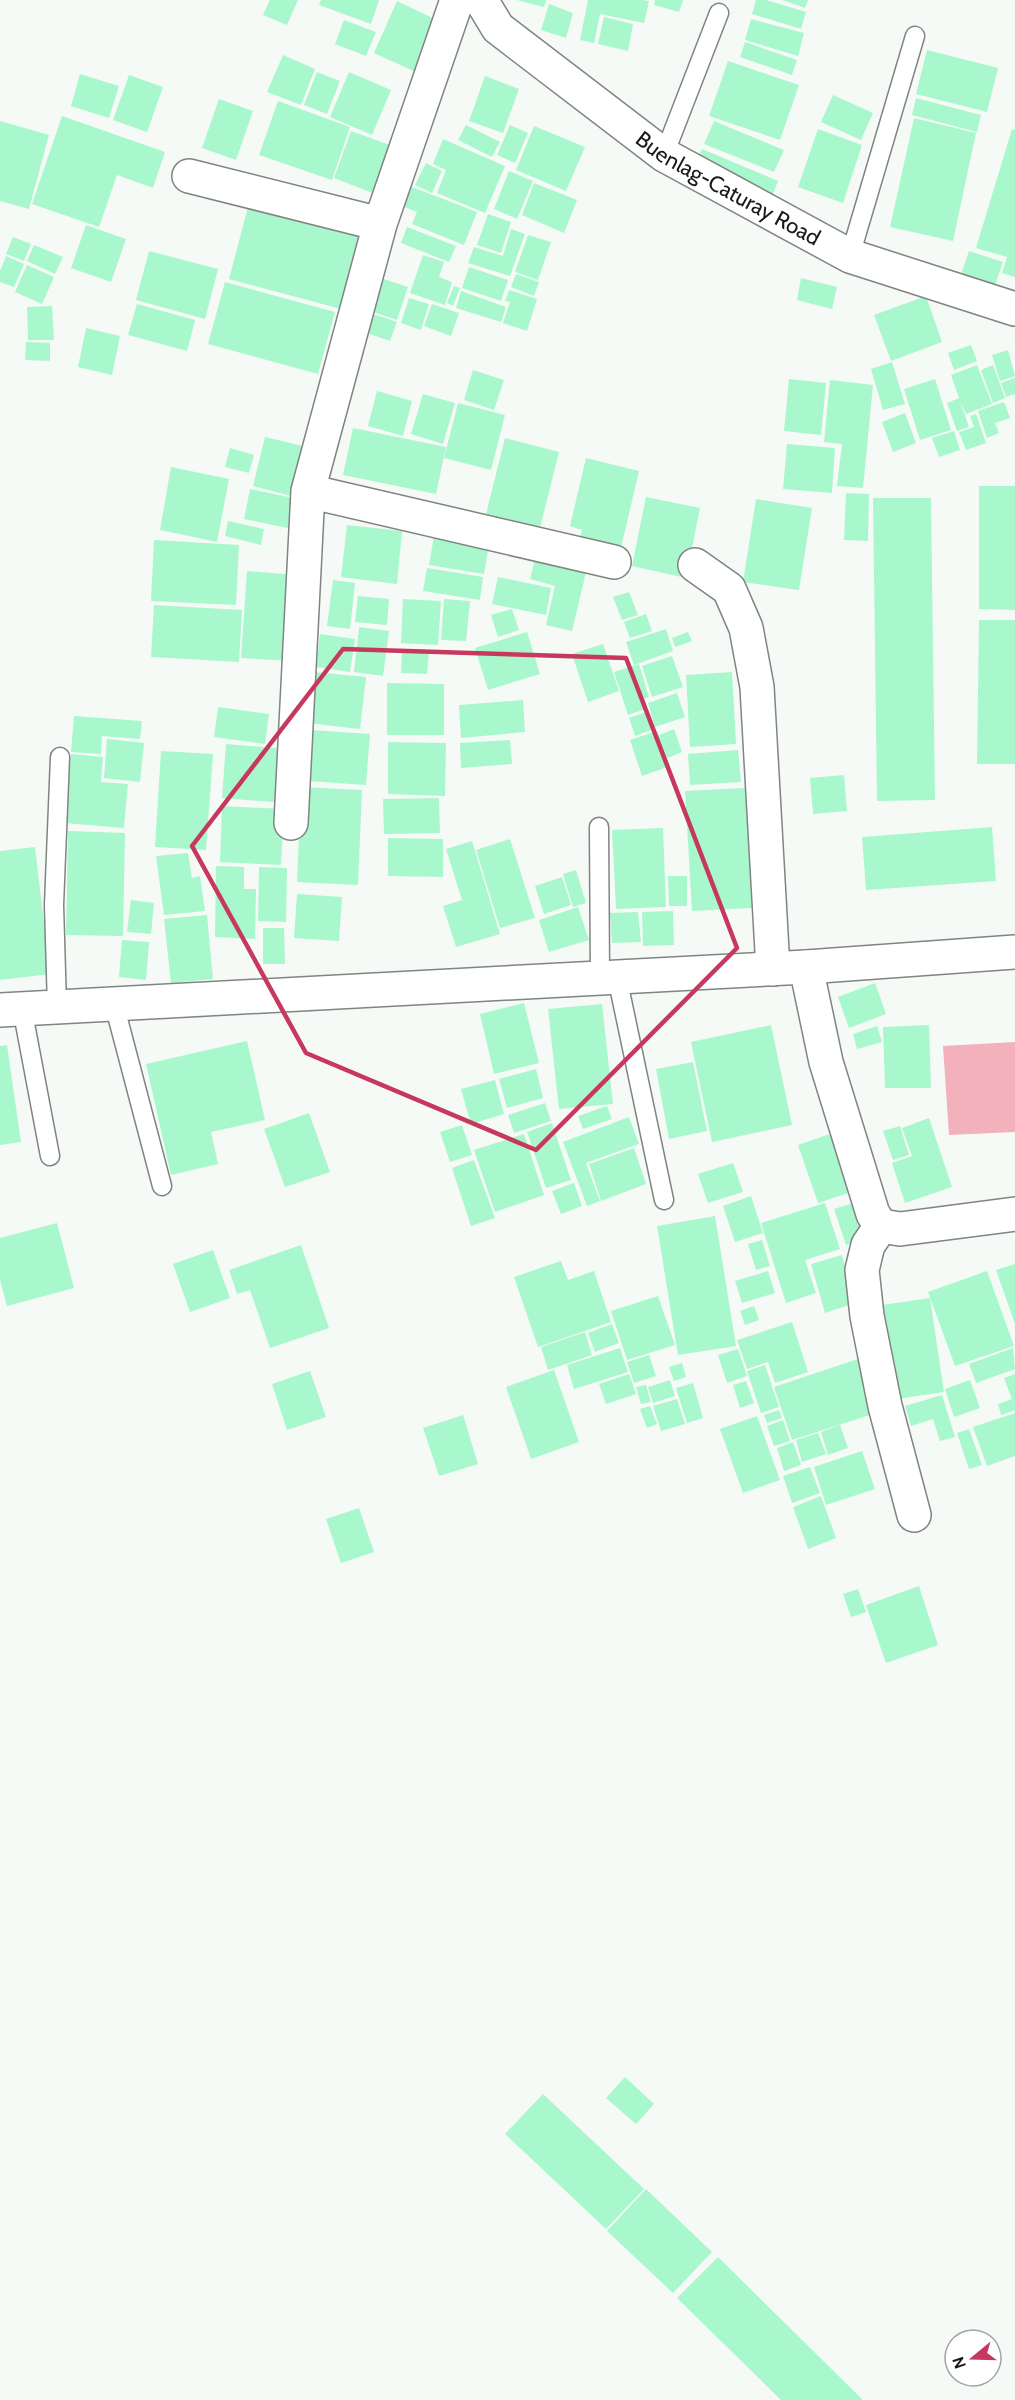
<svg xmlns="http://www.w3.org/2000/svg" width="1015" height="2400" viewBox="0 0 1015 2400" font-family="Cabin,sans-serif">
	<rect width="100%" height="100%" fill="#f5faf7"/>
	<path fill="#f2b1bb" d="M1015,1042V1132L949,1135L943,1046Z"/>
	<path fill="#a9f7cd" d="M270,0H298L287,25L263,15Z
		M321,0H379L371,24L319,5Z
		M517,0H546L544,7Z
		M588,0H642L649,1L644,23L600,14L594,43L580,40Z
		M655,0H683L679,12L654,5Z
		M756,0H766L806,12L801,29L752,14Z
		M782,0H808L805,8Z
		M397,1L443,23L420,74L374,53Z
		M549,4L573,13L566,38L541,30Z
		M604,17L633,24L628,51L598,44Z
		M751,19L804,33L798,56L745,40Z
		M344,20L376,32L366,56L335,44Z
		M745,42L797,60L792,75L740,57Z
		M927,50L998,68L987,112L916,94Z
		M283,55L315,69L301,105L267,92Z
		M728,61L799,85L780,140L709,116Z
		M317,72L340,81L327,114L304,105Z
		M349,72L391,90L372,135L330,117Z
		M80,74L119,86L109,118L71,106Z
		M129,75L163,87L147,132L113,120Z
		M485,76L519,89L503,133L469,121Z
		M833,95L873,113L861,140L821,122Z
		M916,98L981,115L977,132L912,115Z
		M219,99L253,111L236,160L202,148Z
		M278,101L350,127L332,180L259,155Z
		M62,116L165,152L153,188L117,175L99,227L32,204Z
		M914,118L976,133L953,241L890,227Z
		M0,121L49,135L29,209L0,201Z
		M714,121L784,150L774,172L704,144Z
		M466,125L500,142L492,157L458,140Z
		M510,125L528,133L515,163L497,155Z
		M534,126L585,147L566,191L516,170Z
		M818,129L862,145L843,203L798,187Z
		M1012,129L1015,130V277L1002,273L1007,257L976,248Z
		M351,131L393,146L375,194L334,178Z
		M443,139L505,166L485,213L437,193L446,170L433,164Z
		M702,149L778,181L769,205L730,188L735,175L697,159Z
		M426,163L442,171L432,193L415,185Z
		M509,171L533,181L517,219L494,209Z
		M534,183L577,200L564,233L522,215Z
		M407,185L477,212L464,245L412,224L417,212L400,205Z
		M248,207L360,237L341,309L229,279Z
		M488,214L511,222L501,253L477,245Z
		M86,225L126,239L111,282L71,268Z
		M407,227L456,246L449,262L401,243Z
		M511,229L525,234L510,276L468,263L474,247L503,256Z
		M528,235L551,242L538,280L515,272Z
		M13,237L31,244L24,261L6,254Z
		M34,245L63,257L55,274L27,261Z
		M149,251L218,269L205,319L136,300Z
		M969,251L1003,262L993,291L959,280Z
		M423,255L444,262L439,277L452,282L445,305L410,293Z
		M6,256L24,264L14,287L0,282V271Z
		M27,265L54,277L42,304L15,292Z
		M469,267L508,280L501,301L462,288Z
		M516,274L539,282L534,296L511,287Z
		M375,276L408,287L397,320L364,309Z
		M801,278L837,287L832,309L797,300Z
		M225,282L335,312L318,374L208,344Z
		M454,286L460,288L453,306L447,303Z
		M509,290L537,299L527,331L503,323L510,302L505,301Z
		M461,291L506,307L501,322L456,308Z
		M926,296L942,342L891,361L874,315Z
		M409,298L429,304L421,330L401,323Z
		M137,304L195,320L187,351L128,335Z
		M432,304L459,313L451,336L424,326Z
		M52,306L54,340H28L27,307Z
		M367,312L397,322L390,341L361,331Z
		M86,328L120,336L112,375L78,367Z
		M26,342L50,343V361L25,360Z
		M971,345L977,361L954,370L948,353Z
		M1008,350L1015,376L1000,381L992,355Z
		M892,362L905,404L883,410L871,369Z
		M977,365L992,404L966,414L960,401L969,427L957,431L947,403L959,398L951,375Z
		M993,365L1005,398L993,403L981,370Z
		M473,370L504,380L494,410L464,400Z
		M1015,378V394L1006,397L1001,383Z
		M789,379L826,383L821,435L784,431Z
		M935,379L951,430L920,440L904,389Z
		M830,380L873,385L863,488L837,486L842,444L824,442Z
		M377,391L412,401L403,436L368,426Z
		M423,394L455,403L443,444L411,434Z
		M1004,402L1010,418L995,423L999,433L987,438L978,411Z
		M458,403L505,415L491,470L444,458Z
		M905,413L916,443L893,452L882,422Z
		M976,414L986,443L966,450L959,432L974,427L970,416Z
		M353,428L446,447L436,494L343,475Z
		M954,431L960,450L939,457L932,438Z
		M265,437L307,447L295,497L253,486Z
		M505,438L559,452L539,532L485,518Z
		M787,444L835,448L832,493L783,489Z
		M230,448L254,455L249,473L225,467Z
		M586,458L639,471L620,552L579,542L582,530L570,526Z
		M171,467L229,479L217,542L160,530Z
		M979,486H1015V610L979,609Z
		M250,489L298,499L292,529L244,519Z
		M846,493L869,494L868,541L844,540Z
		M646,497L700,508L686,578L632,566Z
		M873,498H931L935,800L877,801Z
		M756,499L812,508L799,590L743,582Z
		M228,521L264,529L261,545L225,536Z
		M347,525L402,531L397,584L341,577Z
		M434,536L489,545L484,574L429,565Z
		M154,540L239,545L236,605L151,601Z
		M536,555L587,568L572,631L546,625L555,586L530,579Z
		M427,568L483,577L480,600L423,591Z
		M247,571L297,575L291,661L241,658Z
		M498,577L551,588L546,615L492,604Z
		M333,580L355,583L350,629L327,626Z
		M629,592L638,615L622,620L613,597Z
		M358,596L389,599L387,625L355,622Z
		M403,599L441,601L438,645L401,643Z
		M444,599L470,601L466,641L441,640Z
		M154,605L242,610L239,662L151,657Z
		M512,609L519,630L498,637L491,615Z
		M646,614L652,631L630,638L624,622Z
		M979,620H1015V764H977Z
		M359,627L389,631L383,676L354,672Z
		M666,629L673,651L634,665L626,642Z
		M527,632L540,674L488,690L475,648Z
		M688,632L692,641L675,647L672,638Z
		M320,634L355,639L350,672L316,667Z
		M603,644L619,691L588,702L572,654Z
		M402,650L429,652L427,674L401,673Z
		M672,656L683,687L652,697L642,666Z
		M639,664L649,697L643,699L646,709L628,715L614,672Z
		M314,672L366,677L360,729L307,723Z
		M732,672L736,744L690,747L686,675Z
		M387,683L444,684V735H387Z
		M677,693L685,717L655,727L648,703Z
		M523,700L525,732L461,738L459,705Z
		M218,707L269,714L265,744L214,737Z
		M649,711L654,729L635,736L629,718Z
		M74,716L142,721L140,739L102,736L101,754L71,752Z
		M674,729L682,752L667,758L670,766L642,776L630,740L657,731L659,735Z
		M311,730L370,734L366,785L308,781Z
		M107,739L144,743L140,782L104,778Z
		M510,740L512,764L461,768L460,743Z
		M388,742L446,743L445,796L388,794Z
		M226,744L289,749L284,803L222,798Z
		M738,750L741,782L690,785L688,754Z
		M161,751L213,754L206,850L155,847Z
		M71,754L103,757L101,782L128,784L124,828L65,823Z
		M844,775L847,811L813,814L810,778Z
		M301,787L362,790L358,885L297,882Z
		M745,788L752,908L692,911L685,791Z
		M439,798L440,833L384,834L383,799Z
		M222,806L284,809L281,865L220,862Z
		M992,827L996,881L866,890L862,837Z
		M663,828L666,907L616,909L612,830Z
		M68,831L125,833L123,936L66,935Z
		M388,838L443,839V877L388,876Z
		M510,839L535,918L500,928L476,850Z
		M472,841L500,934L456,947L443,906L462,900L446,849Z
		M35,847L50,974L0,980V851Z
		M188,853L192,878L200,876L205,911L164,915L156,856Z
		M216,866L244,867V889H256L255,939L215,937Z
		M259,867L287,868L286,922L258,921Z
		M576,870L586,903L573,907L563,874Z
		M668,876H687V906H669Z
		M562,877L571,905L544,914L535,886Z
		M297,894L342,897L339,941L294,938Z
		M131,900L154,903L151,934L127,932Z
		M578,907L589,940L549,952L539,920Z
		M673,911L674,945L643,946L642,912Z
		M638,912L641,942L612,943L610,913Z
		M207,915L213,979L171,983L164,919Z
		M263,928H284L285,964H263Z
		M122,940L149,942L146,980L119,977Z
		M875,983L886,1014L849,1028L838,997Z
		M524,1003L539,1063L494,1074L480,1014Z
		M602,1004L613,1104L559,1109L548,1009Z
		M771,1025L792,1125L712,1142L691,1042Z
		M929,1025L931,1088H885L883,1027Z
		M877,1026L882,1042L857,1049L853,1034Z
		M247,1041L265,1120L211,1132L218,1164L171,1175L146,1064Z
		M7,1045L21,1142L0,1145V1046Z
		M693,1062L707,1131L669,1139L656,1069Z
		M536,1069L543,1098L507,1108L499,1079Z
		M495,1080L504,1114L471,1124L461,1089Z
		M545,1103L551,1121L514,1133L508,1115Z
		M607,1106L612,1119L583,1129L578,1116Z
		M309,1113L330,1172L285,1187L264,1129Z
		M629,1117L639,1144L586,1163L600,1201L587,1206L563,1142Z
		M929,1118L952,1187L905,1203L892,1163L912,1156L902,1128Z
		M552,1123L571,1180L546,1188L527,1132Z
		M462,1125L472,1155L450,1162L440,1132Z
		M900,1126L909,1155L893,1160L883,1131Z
		M833,1133L854,1191L818,1203L798,1145Z
		M524,1134L544,1195L495,1212L474,1150Z
		M634,1148L646,1184L601,1201L589,1164Z
		M474,1160L495,1218L471,1226L452,1168Z
		M733,1163L743,1192L708,1203L698,1174Z
		M574,1183L582,1206L561,1214L552,1191Z
		M751,1196L763,1233L735,1242L723,1206Z
		M825,1203L840,1249L805,1260L816,1293L786,1303L761,1223Z
		M853,1203L865,1239L846,1245L834,1209Z
		M715,1216L736,1346L678,1355L657,1226Z
		M57,1223L74,1288L7,1306L0,1280V1238Z
		M762,1240L770,1266L756,1270L748,1244Z
		M301,1245L329,1328L270,1348L250,1290L237,1294L229,1270Z
		M213,1250L230,1298L190,1312L173,1264Z
		M842,1255L855,1303L825,1313L811,1264Z
		M561,1261L568,1280L594,1271L611,1322L538,1347L514,1277Z
		M1015,1264V1324L996,1270Z
		M768,1271L775,1293L742,1303L735,1281Z
		M987,1271L1014,1346L955,1366L928,1292Z
		M658,1296L675,1345L627,1360L611,1311Z
		M930,1298L944,1392L897,1399L882,1305Z
		M754,1306L759,1320L745,1325L740,1311Z
		M792,1322L808,1372L775,1383L768,1362L747,1369L737,1340Z
		M612,1324L619,1343L595,1352L588,1333Z
		M585,1332L592,1355L548,1370L541,1347Z
		M620,1348L628,1372L574,1389L567,1365Z
		M1013,1348L1015,1369L976,1383L969,1364Z
		M738,1349L747,1376L727,1383L718,1355Z
		M649,1355L656,1376L634,1383L627,1362Z
		M858,1359L876,1413L792,1440L774,1387Z
		M682,1363L686,1377L674,1381L669,1367Z
		M765,1365L779,1407L761,1413L747,1371Z
		M554,1370L579,1442L531,1459L506,1387Z
		M310,1371L326,1417L287,1430L272,1384Z
		M629,1374L636,1394L606,1404L599,1384Z
		M1015,1374V1410L1001,1415L998,1404L1012,1399L1004,1378Z
		M670,1380L675,1396L653,1403L648,1387Z
		M970,1380L980,1408L954,1417L945,1389Z
		M746,1381L754,1403L740,1408L733,1385Z
		M693,1383L703,1418L687,1423L676,1388Z
		M646,1385L651,1402L641,1404L636,1387Z
		M942,1395L955,1437L940,1441L933,1419L911,1426L905,1406Z
		M677,1399L685,1424L661,1431L653,1406Z
		M650,1406L657,1424L647,1428L640,1409Z
		M779,1410L782,1418L767,1423L764,1415Z
		M1015,1413V1456L987,1466L973,1427Z
		M463,1415L478,1464L439,1476L423,1428Z
		M757,1416L780,1480L743,1493L720,1429Z
		M783,1420L790,1441L774,1446L767,1426Z
		M840,1425L848,1448L828,1455L821,1432Z
		M969,1429L982,1465L969,1469L957,1433Z
		M818,1433L826,1454L802,1462L796,1440Z
		M793,1442L801,1465L784,1471L777,1448Z
		M862,1451L875,1489L826,1505L814,1467Z
		M810,1467L820,1493L792,1503L783,1476Z
		M821,1496L836,1538L808,1549L793,1507Z
		M359,1508L374,1552L341,1563L326,1519Z
		M919,1586L938,1645L886,1663L866,1605Z
		M858,1589L866,1612L851,1617L843,1594Z
		M625,2077L654,2104L636,2124L606,2098Z
		M543,2094L644,2189L606,2229L505,2134Z
		M646,2189L712,2252L673,2293L607,2231Z
		M718,2257L863,2400H781L677,2298Z"/>
	<g fill="none" stroke-linecap="round" stroke-linejoin="round">
		<g stroke="#808482" stroke-width="21">
			<path id="service" d="M664,155L719,13
				M850,256L915,36
				M599,827L600,978
				M617,977L664,1200
				M114,1004L162,1186
				M57,1007L54,905L60,757
				M22,1008L50,1156"/>
		</g>
		<g stroke="#808482" stroke-width="36">
			<path id="minor" d="M189,176L380,224
				M308,491L614,562
				M695,565L729,589L746,628L757,687L773,969
				M291,823L308,491L380,224L457,0
				M806,967L826,1062L873,1214L881,1226L900,1229L1015,1214
				M881,1226L868,1245L862,1270L867,1316L885,1406L914,1515"/>
		</g>
		<g stroke="#808482" stroke-width="36">
			<g id="tertiary">
				<path id="s1" d="M481,0L498,28L664,155L850,256L1015,309"/>
				<path d="M0,1010L806,967L1015,952"/>
			</g>
		</g>
		<use href="#service" stroke="#fff" stroke-width="18"/>
		<use href="#minor" stroke="#fff" stroke-width="33"/>
		<use href="#tertiary" stroke="#fff" stroke-width="33"/>
	</g>
	<path fill="none" stroke="#c7385e" stroke-width="4.5" stroke-linejoin="round" d="M343,649L626,658L737,948L536,1150L306,1053L192,846Z"/>
	<g text-anchor="middle" stroke-width="5" stroke-linejoin="round" paint-order="stroke">
		<g font-size="22" fill="#181918" stroke="#fff">
			<text dy="8" stroke="none"><textPath href="#s1" startOffset="314">Buenlag-Caturay Road</textPath></text>
		</g>
	</g>
	<g transform="translate(973 2358) rotate(251)"><circle r="28" fill="#ffffff" stroke="#a3a3a3" stroke-width="1.5"/>
	<path d="M0-4.5L10 22L0 15L-10 22Z" fill="#c7385e"/>
	<text y="-9" font-size="16" font-weight="bold" text-anchor="middle" fill="#181918">N</text>
	</g>
</svg>
